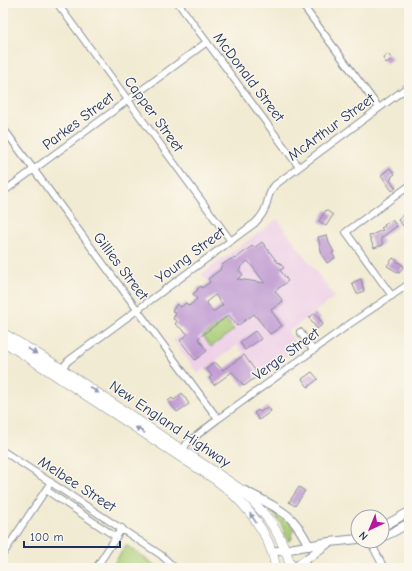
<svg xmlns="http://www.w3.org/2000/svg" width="412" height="571" viewBox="0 0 412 571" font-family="'Comic Neue',sans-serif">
	<defs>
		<pattern id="green-dots" width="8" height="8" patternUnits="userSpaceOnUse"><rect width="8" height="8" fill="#aace77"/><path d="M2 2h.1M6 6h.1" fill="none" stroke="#92b169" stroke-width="1.8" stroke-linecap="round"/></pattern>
	</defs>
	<rect width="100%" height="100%" fill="#fbf7ec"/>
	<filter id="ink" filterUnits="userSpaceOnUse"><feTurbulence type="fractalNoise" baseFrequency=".025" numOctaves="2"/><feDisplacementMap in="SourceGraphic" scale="8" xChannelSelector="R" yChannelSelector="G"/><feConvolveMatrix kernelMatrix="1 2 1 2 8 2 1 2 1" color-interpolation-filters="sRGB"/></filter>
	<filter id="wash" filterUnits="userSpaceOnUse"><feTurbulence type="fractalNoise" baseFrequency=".012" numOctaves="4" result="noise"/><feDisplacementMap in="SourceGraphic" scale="16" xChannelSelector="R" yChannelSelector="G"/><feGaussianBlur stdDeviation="0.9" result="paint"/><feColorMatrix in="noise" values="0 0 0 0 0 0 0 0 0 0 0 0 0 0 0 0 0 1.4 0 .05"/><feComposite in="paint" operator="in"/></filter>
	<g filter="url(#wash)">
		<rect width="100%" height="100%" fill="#f2ebd3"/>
		<path fill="#eed0e8" d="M277,219L335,297L288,332L299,348L260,376L237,345L198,374L173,340L223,302L202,274Z"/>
		<path fill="url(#green-dots)" stroke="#627e6a" d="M269,507L286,519L296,529L291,534L292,538L291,540L288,541L281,524Z"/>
		<path fill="#aace77" stroke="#627e6a" d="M226,319L234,330L211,347L203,336Z
			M126,545L155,565L153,568H111Z"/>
		<g id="blocks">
			<path fill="#bd97d1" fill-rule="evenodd" d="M388,54L392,59L386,63L383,58Z
				M390,168L395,174L391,177L392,178L390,180L396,188L392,191L381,175Z
				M326,210L333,215L326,226L319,221Z
				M407,210H409V221L403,226L398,220Z
				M392,220L397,226L381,238L383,245L374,248L369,236L383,230L381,228L385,226L384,225Z
				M327,235L329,243L334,252L332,253L335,258L327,263L322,255L318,237Z
				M262,242L278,263L279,262L284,268L280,270L288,281L275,291L283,301L271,310L282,326L270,334L254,314L237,326L229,315L198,338L207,351L195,360L180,340L188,334L175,324L177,321L173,319L176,313L172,311L177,304L181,307L186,303L189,306L197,299L193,294L198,290L197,289L201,286L202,288L210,282L208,279L220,270L222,265L229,260L234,258L235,259L252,246L254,248ZM248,261L265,283L237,279L243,275L239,270L241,269L240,267ZM215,295L223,305L213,312L206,302Z
				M393,258L404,266L399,273L387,266Z
				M361,279L364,291L357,294L352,283Z
				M315,313L323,324L317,329L309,318Z
				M255,331L261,339L245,350L240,342Z
				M244,355L257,373L253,376L255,378L244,386L232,372L214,385L209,378L212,376L206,369L215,362L223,370Z
				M312,372L318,379L308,387L302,379Z
				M182,393L189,404L177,412L168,401L172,398L174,400Z
				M268,407L271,411L259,420L254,413L258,410L260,412Z
				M299,487L305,491L295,506L289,502Z"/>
		</g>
	</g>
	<g filter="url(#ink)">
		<use href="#blocks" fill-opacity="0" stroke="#868d98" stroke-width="1"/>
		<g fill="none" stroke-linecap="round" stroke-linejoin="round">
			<g stroke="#868d98" stroke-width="8">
				<path id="minor" d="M57,3L231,241
					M178,3L299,167
					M301,3L379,108
					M407,3L409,5
					M3,128L218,419
					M3,192L207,42
					M392,296L346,232L409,186
					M300,332L313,350
					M60,371L68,361L255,223C260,218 264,213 266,206C269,197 268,193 275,185L409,86
					M183,450L187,443L218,419L351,323L409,284
					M3,451L161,555L175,568
					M46,490L116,537
					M370,541L384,568
					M3,554L51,482
					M96,568L122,528"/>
			</g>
			<g stroke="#868d98" stroke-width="10">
				<path id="major" d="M243,490C258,498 283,509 294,522C300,529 305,538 309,546
					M382,527L409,512
					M382,537L393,532L409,523
					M272,552L330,542L358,539
					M294,568L327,544"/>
			</g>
			<g stroke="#868d98" stroke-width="10">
				<path id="highway" d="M3,333L51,362L240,489C266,513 282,533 291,568
					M3,341L216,480C244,501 270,532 276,568"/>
			</g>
			<use href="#minor" stroke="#fff" stroke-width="6"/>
			<use href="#major" stroke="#fff" stroke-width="8"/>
			<use href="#highway" stroke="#fff" stroke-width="9"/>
		</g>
		<defs><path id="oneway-solid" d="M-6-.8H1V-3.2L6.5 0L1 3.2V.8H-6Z"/></defs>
		<g fill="#8d97ae">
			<use href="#oneway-solid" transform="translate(32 351) rotate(32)"/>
			<use href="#oneway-solid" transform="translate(94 390) rotate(33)"/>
			<use href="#oneway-solid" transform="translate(140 430) rotate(-147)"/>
			<use href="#oneway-solid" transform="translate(253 518) rotate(-124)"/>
		</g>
	</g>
	<g text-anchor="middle" stroke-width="3" stroke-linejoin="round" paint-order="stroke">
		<g font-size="15" fill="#1b2f5e" stroke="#fbf7ec">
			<text transform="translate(249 77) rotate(53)" y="5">McDonald Street</text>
			<text transform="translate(154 114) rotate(54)" y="5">Capper Street</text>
			<text transform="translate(78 121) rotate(-37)" y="5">Parkes Street</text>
			<text transform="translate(331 127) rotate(-36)" y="5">McArthur Street</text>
			<text transform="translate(190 255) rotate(-37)" y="5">Young Street</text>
			<text transform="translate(121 266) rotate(53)" y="5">Gillies Street</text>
			<text transform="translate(286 354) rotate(-36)" y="5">Verge Street</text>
			<text transform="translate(170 424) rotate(34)" y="5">New England Highway</text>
			<text transform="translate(77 484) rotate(33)" y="5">Melbee Street</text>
		</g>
	</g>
	<rect width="412" height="571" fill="none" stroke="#fbf7ec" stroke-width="16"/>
	<g transform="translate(370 529) rotate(224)"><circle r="19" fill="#fbf7ec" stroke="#a1a7b3"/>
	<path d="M0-3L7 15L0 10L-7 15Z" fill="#b5179e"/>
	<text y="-6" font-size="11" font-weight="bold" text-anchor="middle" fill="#1b2f5e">N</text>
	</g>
	<path d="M24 541v6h96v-6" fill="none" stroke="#1b2f5e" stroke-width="2"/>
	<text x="30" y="541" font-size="12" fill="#1b2f5e" stroke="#fbf7ec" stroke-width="3" paint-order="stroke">100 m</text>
</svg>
